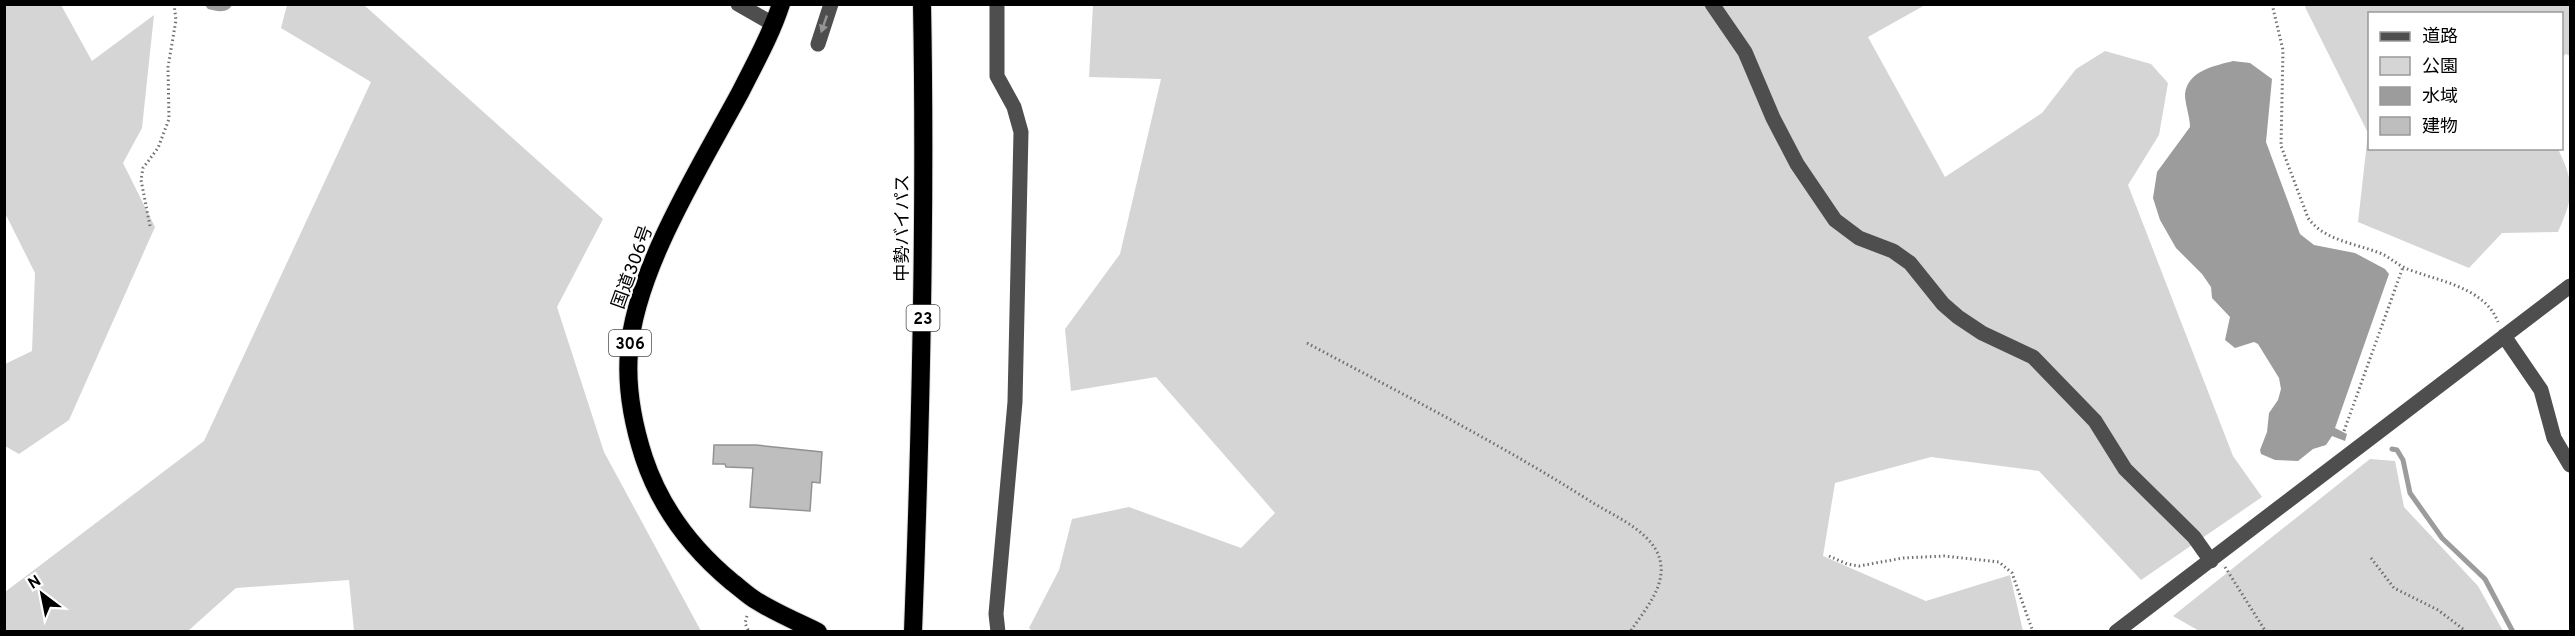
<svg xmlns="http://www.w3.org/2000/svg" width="2575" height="636" viewBox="0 0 2575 636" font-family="Overpass,'Noto Sans JP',sans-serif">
	<rect width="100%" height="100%" fill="#fff"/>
	<path fill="#d5d5d5" d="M5,4L61,5L92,61L154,15L142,128L123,163L155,227L69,420L19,454L5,446V364L32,351L35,273L5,213Z
		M287,5H364L603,219L557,307L604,452L701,631H354L349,580L236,588L188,631H5V592L204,441L371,82L281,28Z
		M1093,5H1925L1868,37L1945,177L2042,113L2076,69L2105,51L2151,64L2168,83L2159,135L2128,185L2233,456L2262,497L2141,580L2039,471L1931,457L1835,483L1823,556L1926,601L2010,575L2023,631L1033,632L1029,628L1059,570L1072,519L1129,507L1241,548L1275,513L1156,377L1071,391L1065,329L1120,254L1161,79L1089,77Z
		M2307,5H2570V56L2566,54L2562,57V14H2370V148L2558,149C2575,184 2574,196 2558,232L2502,233L2469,268L2358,222L2368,133L2305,7Z
		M2370,459L2395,461L2404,507L2478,586L2503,631L2201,632L2173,616Z"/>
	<path fill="#9c9c9c" d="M205,5H232C227,14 217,11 208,9Z
		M2233,61L2250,63L2272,79L2266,142L2300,234L2314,245L2355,253L2385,269L2389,274L2335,428L2347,434L2345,441L2332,436L2326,445L2313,449L2298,461L2275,460L2261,454L2260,450L2267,432L2269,413L2278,400L2281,389L2279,378L2258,344L2254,342L2235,348L2225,340L2230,317L2212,298L2211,287L2202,274L2176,248L2160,220L2153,198L2157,172L2190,127C2190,116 2185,105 2185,94C2188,70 2215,66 2233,61Z"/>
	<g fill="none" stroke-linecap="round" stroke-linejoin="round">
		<path stroke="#9c9c9c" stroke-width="5" d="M2392,449L2397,450L2403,460L2410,493L2442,538L2485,579L2513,632"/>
	</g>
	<path fill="#bebebe" stroke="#929292" stroke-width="1.5" d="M714,445H756L822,452L820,483L812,482L810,511L750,507L753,468L726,467L725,464H713Z"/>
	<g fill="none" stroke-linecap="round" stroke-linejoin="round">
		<g stroke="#dbdbdb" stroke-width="20">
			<path id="highway" d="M781,4C771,35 755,63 741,91C702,164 635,269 629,352C626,388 633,424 644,458C661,509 691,548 732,582C740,588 748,596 757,601C776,613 798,622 818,632
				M913,632C921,422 926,214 922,4"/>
		</g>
		<path stroke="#707070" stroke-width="3" stroke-dasharray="1.5 3" stroke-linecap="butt" d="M2272,4L2283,50L2281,146L2308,218C2324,240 2353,243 2377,252C2387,255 2395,263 2405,268C2436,281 2484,286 2498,322
			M150,226L141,180L143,168L158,148L169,119L168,67L176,20L174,4
			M1307,343C1402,394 1499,443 1590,501C1612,515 1647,529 1658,554C1670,583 1645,609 1630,632
			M2344,431L2403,267
			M1829,556L1847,564L1859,566L1903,558L1944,556L1999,562L2012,573L2033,632
			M2371,558L2394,588L2438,610L2467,632
			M2225,567L2266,632
			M747,616L745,623L749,632"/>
		<path stroke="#4e4e4e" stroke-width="15" d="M738,4L773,24
			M997,4V76L1014,107L1021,132L1015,402L996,614L998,632
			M1712,4L1745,52L1773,118L1797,164L1835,220L1859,238L1893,251L1910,263L1943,304L1958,317L1982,333L2033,357L2095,421L2125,469L2194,537L2211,561
			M818,44L831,4
			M2504,336L2541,390L2554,438L2570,465
			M2116,632L2570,286"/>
		<use href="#highway" stroke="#000" stroke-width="18"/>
	</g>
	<defs><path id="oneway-solid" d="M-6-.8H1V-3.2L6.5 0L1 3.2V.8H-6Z" transform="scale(1.5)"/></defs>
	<use fill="#959595" href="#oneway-solid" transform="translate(824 24) rotate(109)"/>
	<g text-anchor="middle" stroke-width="4.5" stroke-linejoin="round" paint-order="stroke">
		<g fill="#fff" stroke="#4c4c4c" stroke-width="1.5">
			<rect x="906.5" y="305" width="33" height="26" rx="4.5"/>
			<rect x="609" y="330" width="42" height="26" rx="4.5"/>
		</g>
		<g font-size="16" font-weight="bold" fill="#000">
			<text x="923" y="324">23</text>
			<text x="630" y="349">306</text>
		</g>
		<g font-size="18" fill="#000" stroke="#fff">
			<text transform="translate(902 228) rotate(-90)" y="6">中勢バイパス</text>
			<text transform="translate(632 267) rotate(-70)" y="6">国道306号</text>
		</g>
	</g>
	<rect width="2575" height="636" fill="none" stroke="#000000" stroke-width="12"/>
	<rect x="2368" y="12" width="195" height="138" fill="#ffffff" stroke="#999999" stroke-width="1.5"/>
	<rect x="2380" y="32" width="30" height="9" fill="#4e4e4e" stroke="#999999" stroke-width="1.5"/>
	<text x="2422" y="42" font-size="18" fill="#000000">道路</text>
	<rect x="2380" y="57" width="30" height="18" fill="#d5d5d5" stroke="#999999" stroke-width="1.5"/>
	<text x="2422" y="72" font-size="18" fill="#000000">公園</text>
	<rect x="2380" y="87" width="30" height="18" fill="#9c9c9c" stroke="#999999" stroke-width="1.5"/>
	<text x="2422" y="102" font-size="18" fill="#000000">水域</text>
	<rect x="2380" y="117" width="30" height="18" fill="#bebebe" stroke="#999999" stroke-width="1.5"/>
	<text x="2422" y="132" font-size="18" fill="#000000">建物</text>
	<g transform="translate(42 594) rotate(328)" stroke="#ffffff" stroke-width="4.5" paint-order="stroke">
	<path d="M0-4.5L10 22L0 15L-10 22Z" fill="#000000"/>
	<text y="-9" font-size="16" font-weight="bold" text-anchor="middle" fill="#000000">N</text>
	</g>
</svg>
